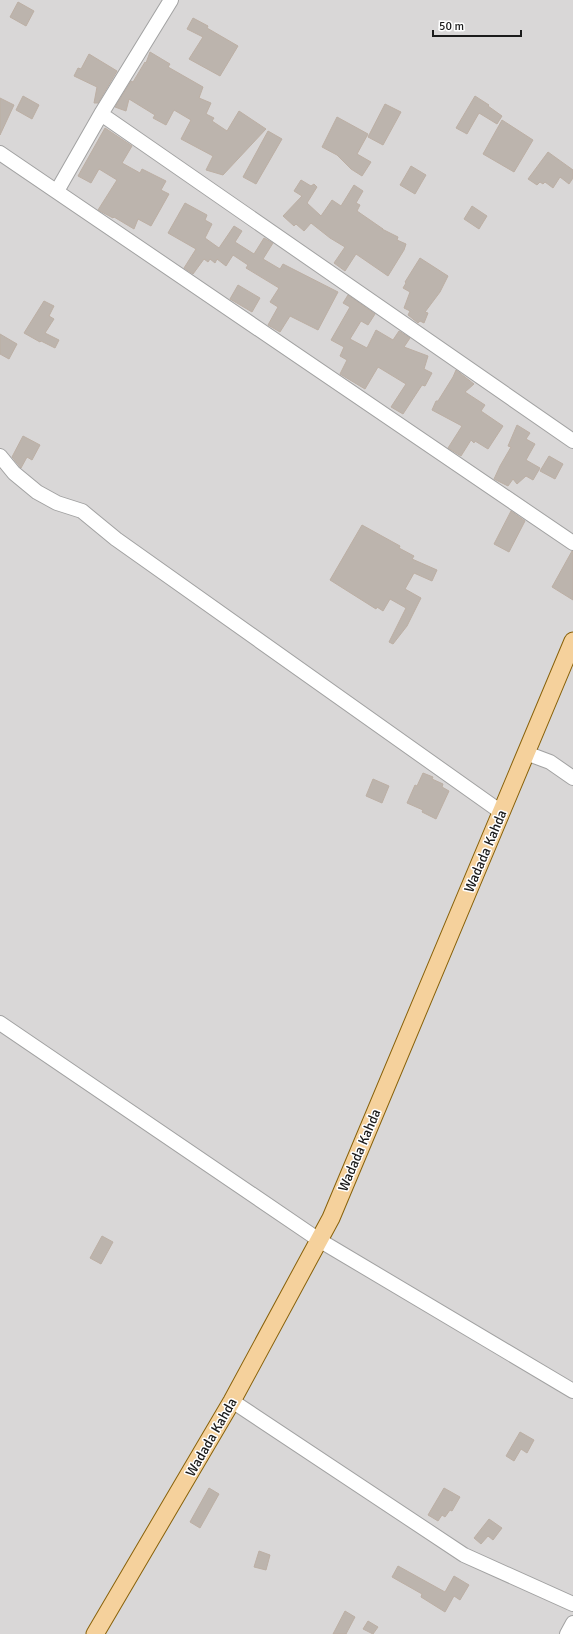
<svg xmlns="http://www.w3.org/2000/svg" width="573" height="1634" viewBox="0 0 573 1634" font-family="Signika,sans-serif">
	<rect width="100%" height="100%" fill="#ece8e0"/>
	<path fill="#d9d7d7" d="M0,0H573V1634H0Z"/>
	<path fill="#bcb4ad" stroke="#bcafa4" d="M18,2L34,11L26,26L10,17Z
		M193,18L208,26L207,28L238,46L220,76L189,59L203,37L187,29Z
		M150,52L170,64L168,67L203,87L199,98L211,103L206,114L214,118L212,121L227,131L239,111L266,129L223,175L206,170L213,156L181,139L191,120L174,110L166,125L153,118L155,115L129,99L126,111L115,107L131,81L133,82L145,62L146,63Z
		M89,54L117,71L98,103H94L97,87L74,76L78,68L81,69Z
		M23,96L39,105L32,119L16,110Z
		M475,96L489,105L488,106L502,116L497,124L479,113L467,134L456,128Z
		M0,98L14,105L0,135Z
		M385,104L401,112L383,145L368,137Z
		M337,117L368,134L357,154L371,162L362,176L351,169L337,155L322,147Z
		M502,120L533,140L514,172L483,154Z
		M105,128L132,146L122,163L140,173L142,169L166,181L161,190L169,194L151,226L138,219L134,229L114,217L113,218L98,210L117,180L99,169L91,183L78,176Z
		M268,131L282,139L256,184L243,177Z
		M548,152L573,170V178L569,184L560,177L553,188L545,182L543,184L540,182L537,185L528,179Z
		M411,166L426,175L415,194L400,185Z
		M301,180L311,186L314,184L317,187L307,203L321,216L332,200L341,206L354,185L363,191L356,203L360,205L357,211L383,229H382L398,237L397,240L406,244L404,250L388,276L356,254L345,271L334,263L345,247L330,238L311,223L304,231L296,224L294,226L283,216L302,196L294,191Z
		M185,203L207,215L205,220L212,224L205,238L219,248L234,226L242,231L235,242L254,254L264,238L273,243L263,259L280,269L283,264L338,292L318,330L290,316L280,332L268,325L278,307L270,302L279,288L246,268L248,265L233,255L226,266L217,259L215,263L210,259L208,262L204,259L193,274L184,268L196,249L168,233Z
		M472,206L487,216L479,229L464,219Z
		M420,258L448,276L440,292L425,312L428,313L424,323L420,321L418,323L408,315L410,311L404,308L410,292L403,288L406,283L405,282Z
		M238,285L260,298L252,312L230,299Z
		M348,295L375,314L368,325L361,321L350,339L367,348L376,330L393,340L399,331L410,338L404,347L428,356L424,369L432,373L425,386L422,385L403,414L391,407L406,384L378,367L365,389L340,374L347,360L340,356L344,347L331,340L350,307L343,303Z
		M44,301L54,306L49,316L54,319L45,333L59,340L55,348L41,341L40,342L24,333Z
		M0,334L17,344L9,359L0,354Z
		M456,370L474,384L465,392L485,405L481,411L503,426L488,449L475,441L474,443L471,440L461,456L448,448L462,426L432,410L436,401H438L453,377Z
		M517,425L530,433L526,439L535,444L526,460L540,468L533,480L526,476L517,484L513,479L508,486L494,479L500,466L511,447L508,446Z
		M23,436L40,445L32,460L27,457L21,468L12,457Z
		M549,456L563,464L555,479L540,471Z
		M511,511L525,521L509,552L494,544Z
		M362,525L400,546L399,548L414,556L412,559L437,570L432,581L414,573L405,589L421,598L407,626L393,644L389,642L406,608L390,599L383,611L377,607L376,609L330,580Z
		M572,551H573V600L552,587Z
		M423,773L433,777L432,779L443,784L442,787L449,791L436,819L422,812L423,810L407,803L415,785L417,786Z
		M373,779L389,786L382,803L366,796Z
		M102,1236L113,1242L101,1264L90,1258Z
		M520,1432L534,1440L527,1453L521,1449L514,1461L506,1456Z
		M209,1488L219,1494L200,1528L190,1522Z
		M444,1488L460,1497L452,1511L450,1510L445,1517L442,1515L438,1521L428,1515Z
		M489,1519L502,1528L493,1540L488,1536L481,1544L474,1538Z
		M259,1551L270,1555L266,1570L254,1567Z
		M398,1566L445,1592L454,1576L469,1585L460,1600L454,1596L445,1612L421,1597L422,1594L392,1577Z
		M345,1611L355,1617L346,1634H333Z
		M368,1621L378,1627L373,1634L363,1629Z"/>
	<g fill="none" stroke-linecap="round" stroke-linejoin="round">
		<g stroke="#a2a2a2" stroke-width="16">
			<path id="minor" d="M101,114L171,0
				M0,153L573,543
				M57,191L101,114L573,441
				M0,456L14,473L37,492L57,503L82,511L116,539L501,812
				M526,753L550,762L573,778
				M0,1023L319,1240L573,1391
				M232,1401L464,1555L573,1604
				M567,1634L573,1623"/>
		</g>
		<g stroke="#886109" stroke-width="19">
			<path id="major" d="M95,1634L232,1401L331,1218L573,641"/>
		</g>
		<use href="#minor" stroke="#fff" stroke-width="14"/>
		<use href="#major" stroke="#f5d19c" stroke-width="17"/>
	</g>
	<g text-anchor="middle" stroke-width="3" stroke-linejoin="round" paint-order="stroke">
		<g font-size="14" fill="#1b1b1b" stroke="#fff">
			<text transform="translate(485 851) rotate(-67)" y="5">Wadada Kahda</text>
			<text transform="translate(359 1150) rotate(-67)" y="5">Wadada Kahda</text>
			<text transform="translate(211 1437) rotate(-60)" y="5">Wadada Kahda</text>
		</g>
	</g>
	<path d="M433 30v6h88v-6" fill="none" stroke="#1b1b1b" stroke-width="2"/>
	<text x="439" y="30" font-size="12" fill="#1b1b1b" stroke="#ffffff" stroke-width="3" paint-order="stroke">50 m</text>
</svg>
